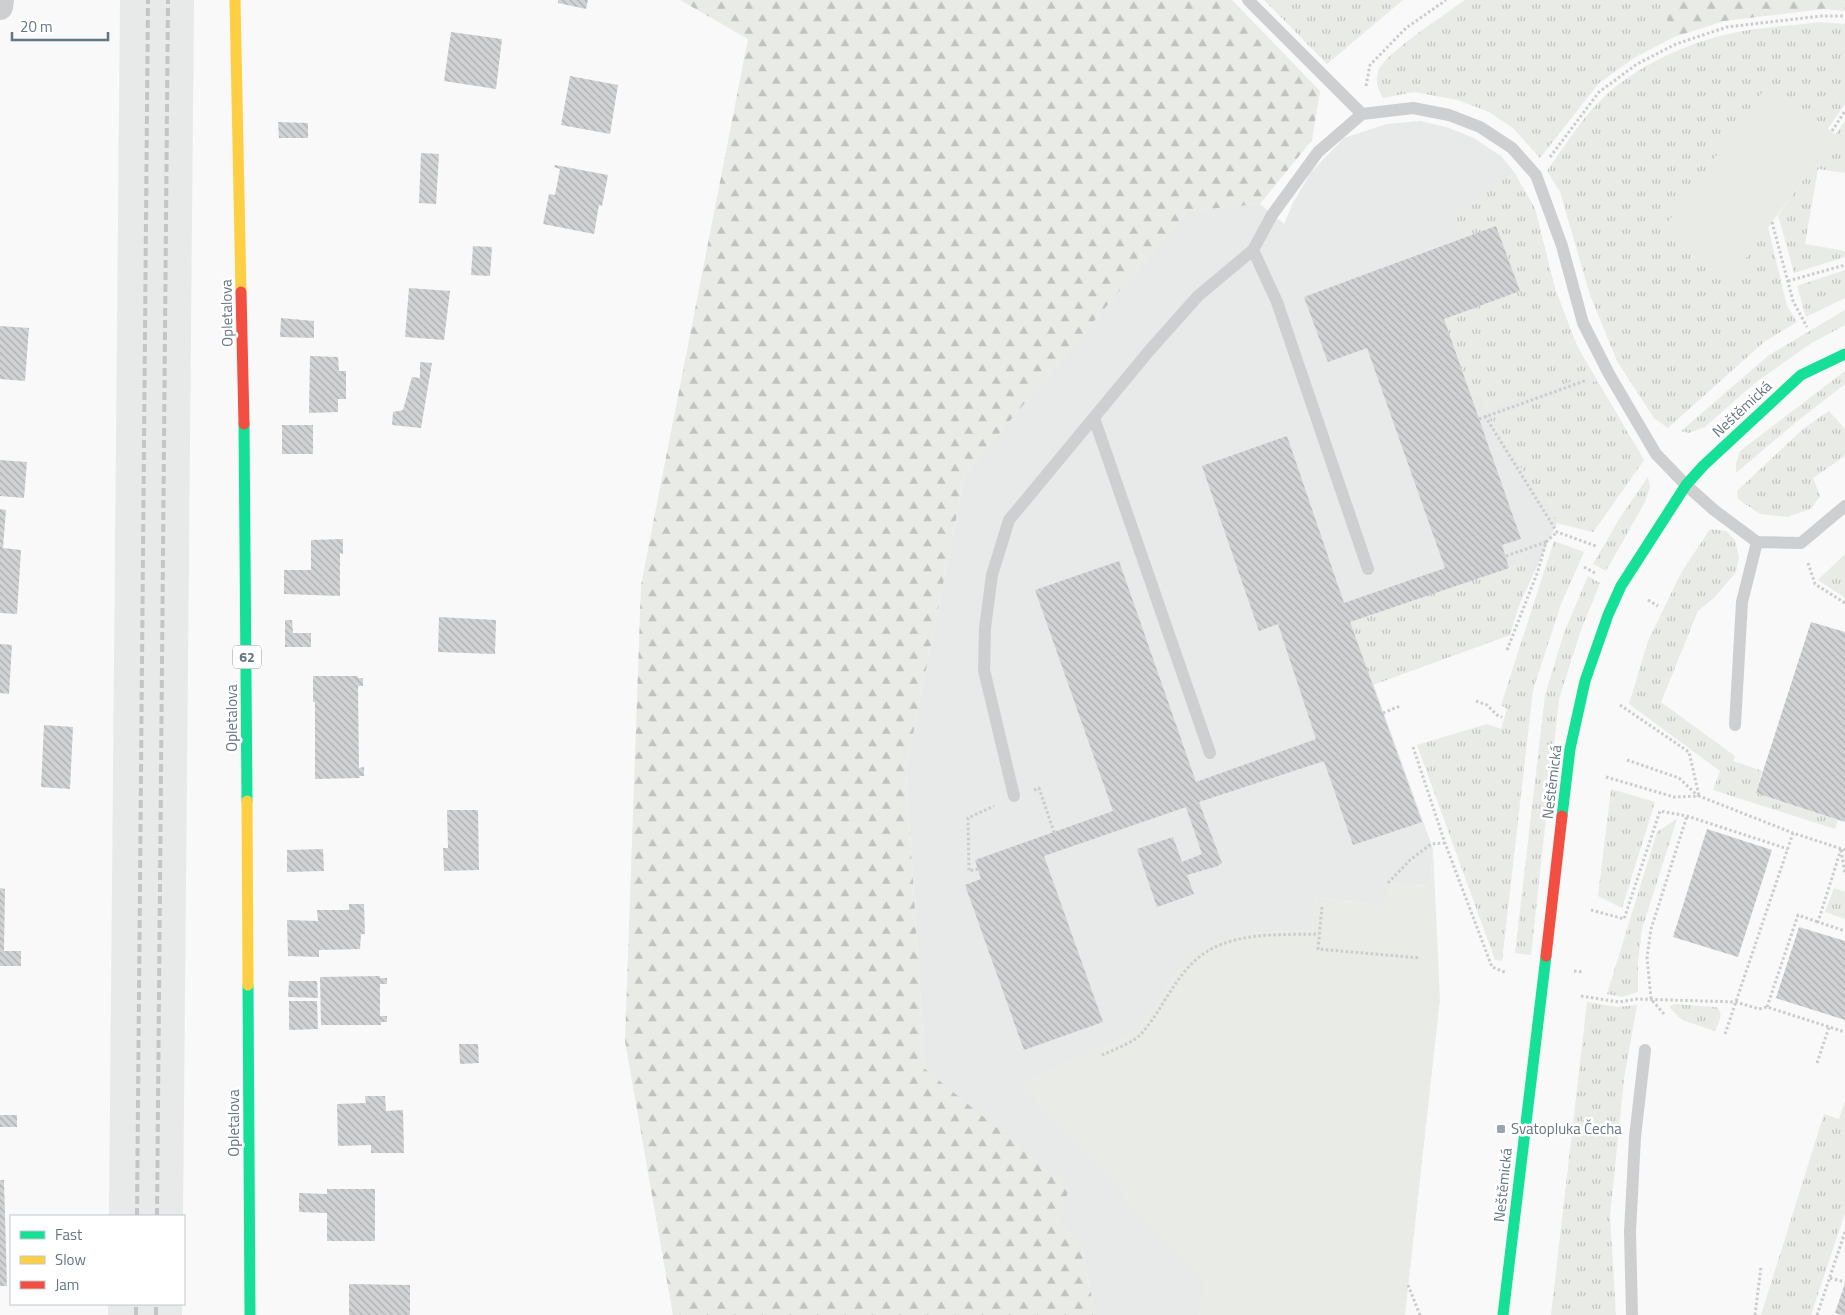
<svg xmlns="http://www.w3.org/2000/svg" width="1845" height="1315" viewBox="0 0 1845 1315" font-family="'Titillium Web',sans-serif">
	<defs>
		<pattern id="grass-tufts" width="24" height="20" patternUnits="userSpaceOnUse" patternTransform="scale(1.25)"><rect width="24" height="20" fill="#e8ebe6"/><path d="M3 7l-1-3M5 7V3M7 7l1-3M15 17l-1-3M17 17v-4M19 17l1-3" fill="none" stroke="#c0c3c0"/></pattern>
		<pattern id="forest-firs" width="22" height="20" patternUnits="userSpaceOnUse" patternTransform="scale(1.25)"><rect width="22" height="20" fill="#e8ebe6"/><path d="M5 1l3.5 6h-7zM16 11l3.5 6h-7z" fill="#c0c3c0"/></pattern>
		<pattern id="building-back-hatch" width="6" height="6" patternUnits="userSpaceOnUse" patternTransform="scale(1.25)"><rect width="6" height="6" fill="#d0d2d3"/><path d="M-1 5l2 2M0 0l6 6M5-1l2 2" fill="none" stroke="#acafb1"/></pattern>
	</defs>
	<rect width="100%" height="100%" fill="#f9f9f9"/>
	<path fill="#e8e9e9" d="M120,0H194L183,1216H109Z
		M1420,121L1446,127L1472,137L1501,156L1514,172L1535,209L1555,289L1577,346L1644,460L1593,532L1557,523L1515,614L1367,666L1433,849L1430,886L1389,883L1386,906L1315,897L1312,930L1247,933L1182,965L1139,1030L1021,1084L1204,1282L1199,1315H1093L1095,1313L1082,1248L925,1069L906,770L965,474L1187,211L1260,204L1284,224L1293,203L1311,172L1344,138L1387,124Z
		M108,1304H182V1315H108Z"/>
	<path fill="url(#grass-tufts)" d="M1264,0H1403L1327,64Z
		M1465,0H1659L1674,37L1634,58L1599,83L1540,158L1514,129L1489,112L1458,100L1414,92L1383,98C1378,89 1375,82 1378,72C1383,54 1448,13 1465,0Z
		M1820,22L1845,24V104L1828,129L1769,84L1661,232L1728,282L1768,227L1787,306L1797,322L1764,342L1668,428L1654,418L1617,361L1590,295L1560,192L1547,171C1565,145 1582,118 1605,96C1637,66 1687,43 1729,34C1759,27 1790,26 1820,22Z
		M1845,121V173L1818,169L1805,244L1845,251V257L1794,273L1778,215Z
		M1514,172L1535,209L1555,289L1577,346L1593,374L1485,411L1480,397L1472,400L1444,319L1520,291L1497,226L1462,239L1453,216Z
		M1845,270V298L1806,317L1797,286Z
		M1845,310V325L1810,344L1755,383L1705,427L1689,433L1681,431L1769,355Z
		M1845,371V384L1795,423L1736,473V464L1740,451Z
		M1596,381L1644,460L1593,532L1558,523L1489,419Z
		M1829,411L1845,429V456L1813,478L1820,496L1811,509L1787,517L1760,514L1738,499L1737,491L1804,428Z
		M1648,477L1650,487L1645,502L1606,571L1593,564L1621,516Z
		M1710,529L1726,531L1735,540L1739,557L1736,572L1715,597L1698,611L1661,702L1735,756L1733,761L1762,771L1756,793L1838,820L1835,829L1713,790L1720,771L1629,704L1648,641L1681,573Z
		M1554,541L1584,552L1561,604L1533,690L1502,961L1495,960L1417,745L1487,724L1501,729L1507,709L1501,705Z
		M1845,554V598L1818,580Z
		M1533,559L1510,635L1373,685L1350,622Z
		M1588,576L1600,583L1581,630L1559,699L1531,955L1515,953L1545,695L1564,633Z
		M1611,789L1655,802L1622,908L1598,896Z
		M1677,819L1642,929L1638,961V992L1622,997L1607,994L1657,832Z
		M1834,888L1845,892V919L1825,912Z
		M1587,1002L1617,1007L1637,1005L1624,1079L1610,1216L1616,1315H1551Z
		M1674,1004L1716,1007C1725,1013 1718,1023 1715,1031L1682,1020L1670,1008V1006Z
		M1845,1101V1213L1811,1315H1761L1824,1114L1839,1119Z"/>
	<path fill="url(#forest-firs)" d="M680,0H1232L1320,91L1312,140L1260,204L1187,211L965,474L906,770L925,1069L1069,1187L1060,1223L1082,1248L1095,1313L1093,1315H673L625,1041L641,585L748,39Z
		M1659,0H1845V11L1824,9L1724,21L1674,37Z"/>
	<path fill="#e8ebe6" d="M1769,83L1836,135L1728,282L1661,232Z
		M1433,849L1440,999L1405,1315H1199L1203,1282L1020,1084L1139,1030L1182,965L1212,942L1247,933L1312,930L1315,897L1386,906L1388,883L1430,886Z"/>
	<path fill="url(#building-back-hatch)" d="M558,0H588L586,9L558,3Z
		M451,32L502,39L496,89L444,81Z
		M570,76L618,85L610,134L561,125Z
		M278,122L308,123V138H279Z
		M421,153L439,154L436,204L419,203Z
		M555,165L608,175L602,206L599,205L594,234L543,224L549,194L555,195L560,169L554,167Z
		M1496,226L1520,291L1444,319L1521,539L1502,545L1509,568L1350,622L1422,822L1353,845L1324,761L1199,802L1222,863L1218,866L1187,875L1194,894L1157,907L1137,849L1173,837L1182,862L1202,854L1186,807L1044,856L1103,1022L1024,1050L965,885L981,879L975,860L1113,811L1035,590L1119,561L1196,782L1316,739L1278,624L1259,631L1202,466L1287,436L1344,603L1445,568L1367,348L1328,362L1304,297Z
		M473,246L492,247L490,276L471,275Z
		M409,288L450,291L444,340L405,337Z
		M281,318L314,321V338L280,337Z
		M0,326L29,328L25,381L0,379Z
		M310,356L338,357L339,371H346V399H338V412L309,413Z
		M420,362L432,363L421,428L392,425L393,412L403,410L412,377L420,378Z
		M282,425H313V454H282Z
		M0,460L27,462L24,498L0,496Z
		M0,509L6,510L3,548L21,550L17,614L0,613Z
		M343,539V554L340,553V596L284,594V570H311V540Z
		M439,617L496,620L495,654L438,652Z
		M285,620H292L293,633H311V647H285Z
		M1811,622L1845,632V822L1756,793Z
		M0,644L12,645L9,694L0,693Z
		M313,676H358V678H363V686H358L359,768L364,767V776H359L360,778L315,779V702H313Z
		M44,725L73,727L70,789L41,787Z
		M447,810H478L479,870L444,871L443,848H448Z
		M1707,829L1772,850L1738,957L1673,937Z
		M323,849L324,871L287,872V850Z
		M0,888L5,889L4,951H21V966H0Z
		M349,904H364L365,934H361L360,949L319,950V957L288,956L287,920L318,921L317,910H349Z
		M1799,927L1845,941V1020L1776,998Z
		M380,976V978H387V984H380V1016H387V1022H381V1025H321L320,977Z
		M289,981H317L318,998L288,997Z
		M289,1001H317L318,1029L289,1030Z
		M459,1044H478L479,1063L460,1064Z
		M365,1096H385L386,1111L403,1110L404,1153H371V1145L338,1146L337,1104L366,1103Z
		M0,1115H17V1127H0Z
		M0,1180H4L7,1286H0Z
		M327,1189H375V1241H327V1213L299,1212V1193L327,1194Z
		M1845,1283V1315H1842L1835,1313Z
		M349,1284L410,1285V1315H349Z"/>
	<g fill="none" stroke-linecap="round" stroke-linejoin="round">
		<path stroke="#cbcccd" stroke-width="3" stroke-dasharray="2.5 2.5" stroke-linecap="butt" d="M1366,86L1370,65L1406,28L1446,0
			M1832,131L1845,111
			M1550,157L1599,92L1637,64L1676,44L1727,27L1821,16H1845
			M1772,222L1793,301L1807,327
			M1788,281L1845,265
			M1485,416L1557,532L1596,546
			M1479,419L1587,380
			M1506,556L1546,542
			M1808,563L1815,584L1845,603
			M1584,567L1595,573
			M1648,600L1658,606
			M1507,650L1538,571L1546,542L1557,532
			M1476,701L1487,705L1497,715L1502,717
			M1620,705L1689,752L1699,796
			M1383,713L1400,706
			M1413,747L1445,843L1492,967L1507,973
			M1627,760L1679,778L1698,796
			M1606,777L1674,797L1699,796L1793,833
			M1034,790L1039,788L1054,832
			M1841,849L1818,922L1845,931
			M1841,850L1845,873
			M978,869L969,871L968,818L994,806
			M1388,883L1410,860L1431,844L1445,843
			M1322,907L1318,949L1420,958
			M1591,910L1624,919L1660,811L1687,816L1788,849
			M1574,971L1584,972
			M1581,996L1619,1002L1637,999L1736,1002L1759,1009L1767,1007L1845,1032
			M1767,1007L1798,915L1818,922
			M1664,1014L1651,999L1647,957L1651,929L1687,816
			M1725,1034L1793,833L1845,850
			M1102,1055C1115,1049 1133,1043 1142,1033C1167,1004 1177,967 1213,948C1245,932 1285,935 1319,934
			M1817,1063L1829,1027
			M1830,1278L1845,1282
			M1408,1285L1420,1315
			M1755,1315L1761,1267
			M1817,1315L1845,1232"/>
		<path stroke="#cecfd0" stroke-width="12" d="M1248,0L1362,114
			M1253,250L1277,302L1368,569
			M1094,418L1210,753
			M1735,725L1742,602L1757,542
			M1014,796L984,670L985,628L992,575L1009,520L1149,351L1198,296L1253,250L1272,215L1318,152L1362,114L1413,108L1449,115L1480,127L1512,148L1536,175L1562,246L1583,323L1609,374L1656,454L1686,485L1714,510L1757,542L1801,543L1845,506
			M1632,1315L1630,1232L1635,1137L1645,1050"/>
		<path stroke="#cecfd0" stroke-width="26" d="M0,7L1,0"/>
		<path stroke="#16e098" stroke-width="11" d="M244,424L247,801
			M1562,816L1570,749L1585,681L1608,615L1621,586L1686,485L1703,466L1801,375L1845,354
			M248,985L250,1315
			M1503,1315L1546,956"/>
		<path stroke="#ffcf43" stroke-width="11" d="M235,0L241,292
			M247,801L248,985"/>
		<path stroke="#f24e42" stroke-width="11" d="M241,292L244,424
			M1546,956L1562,816"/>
		<path stroke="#c3c5c6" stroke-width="4" stroke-dasharray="8 4" stroke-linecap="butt" d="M137,1216L148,0
			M157,1216L168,0
			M136,1315V1304
			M156,1315V1304"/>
	</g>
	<rect fill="#99a4ac" stroke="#fff" stroke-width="2" x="1496" y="1124" width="10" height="10" rx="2.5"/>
	<g text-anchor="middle" stroke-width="5" stroke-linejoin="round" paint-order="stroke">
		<rect fill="#fff" stroke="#939fa8" stroke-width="1" x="233" y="645.5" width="28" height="23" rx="4"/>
		<g font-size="14" font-weight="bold" fill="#657683">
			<text x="247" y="662">62</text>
		</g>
		<g font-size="15" fill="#657683" stroke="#fff">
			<text transform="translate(227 313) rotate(-91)" y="5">Opletalova</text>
			<text transform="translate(1742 409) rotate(-43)" y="5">Neštěmická</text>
			<text transform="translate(232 718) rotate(-90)" y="5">Opletalova</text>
			<text transform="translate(1552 782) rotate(-83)" y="5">Neštěmická</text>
			<text transform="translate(234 1123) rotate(-90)" y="5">Opletalova</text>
			<text transform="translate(1503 1185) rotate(-84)" y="5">Neštěmická</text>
		</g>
		<g font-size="15" fill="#657683" stroke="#fff" text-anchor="start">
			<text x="1511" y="1134">Svatopluka Čecha</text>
		</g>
	</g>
	<rect x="10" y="1215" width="175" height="90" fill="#ffffff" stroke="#c1c8cd"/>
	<rect x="20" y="1231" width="25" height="8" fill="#16e098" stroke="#c1c8cd"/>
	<text x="55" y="1240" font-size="15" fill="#657683">Fast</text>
	<rect x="20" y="1256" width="25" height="8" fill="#ffcf43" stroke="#c1c8cd"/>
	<text x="55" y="1265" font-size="15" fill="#657683">Slow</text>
	<rect x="20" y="1281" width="25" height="8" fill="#f24e42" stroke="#c1c8cd"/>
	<text x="55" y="1290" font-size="15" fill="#657683">Jam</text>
	<path d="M12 32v8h96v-8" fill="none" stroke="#657683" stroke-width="2.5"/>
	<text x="20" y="32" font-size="15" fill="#657683" stroke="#ffffff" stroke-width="4" paint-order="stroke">20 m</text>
</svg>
